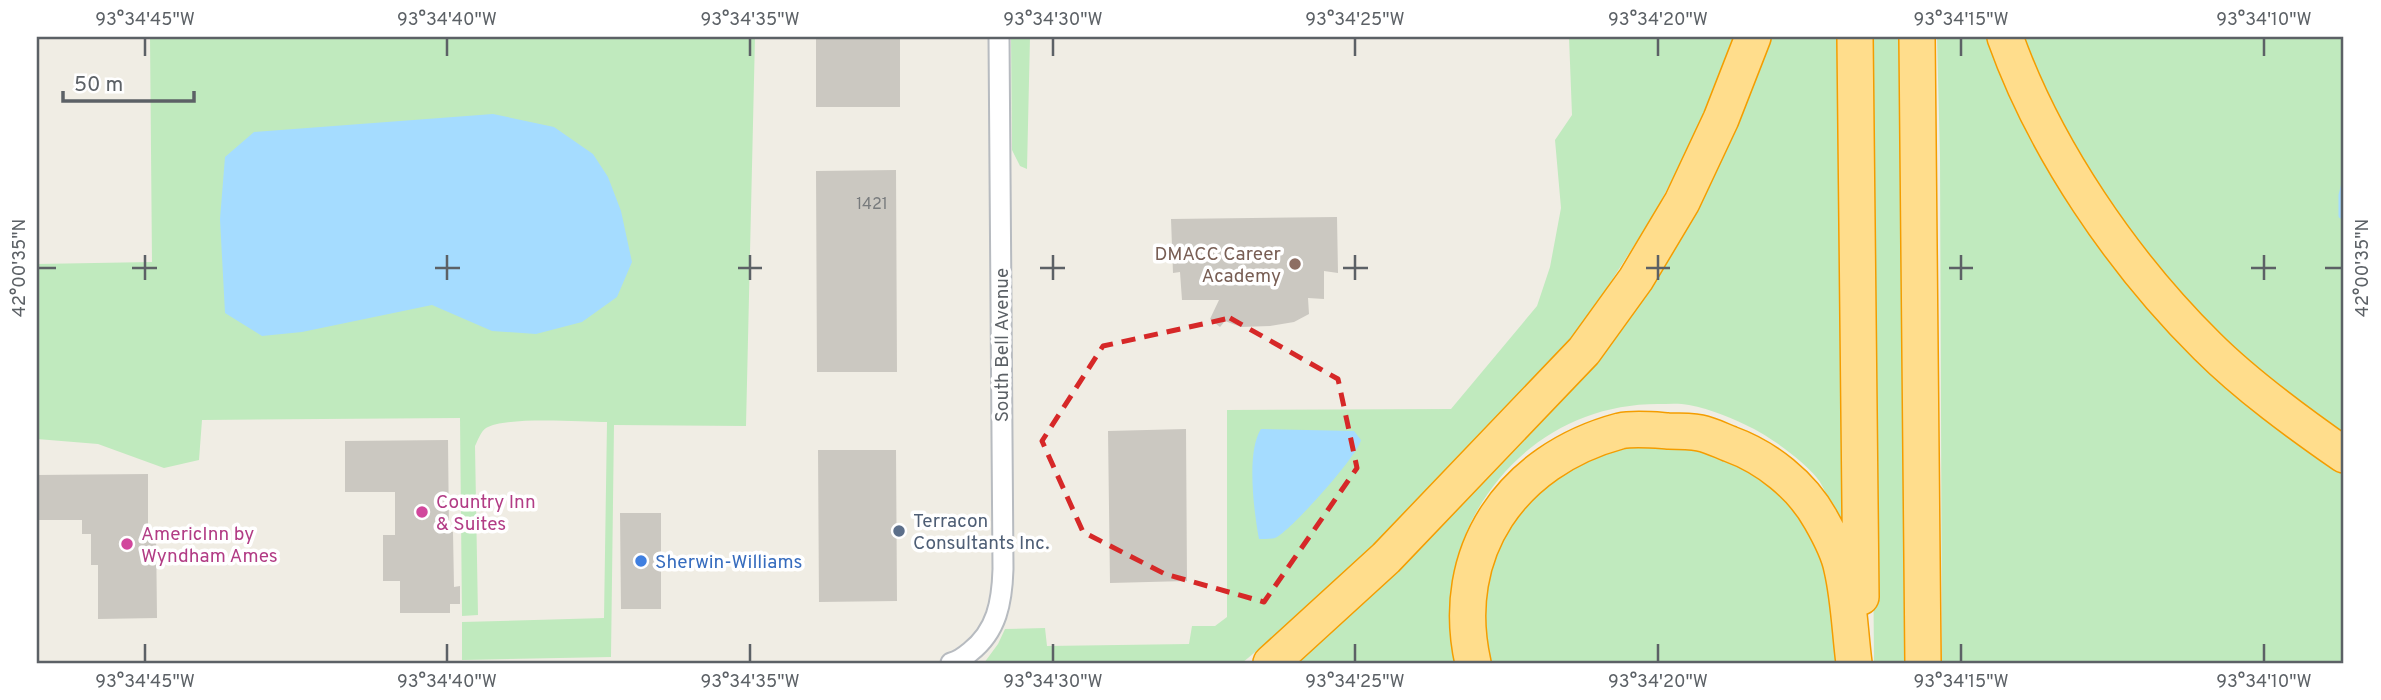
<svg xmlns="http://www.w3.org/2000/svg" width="2381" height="700" viewBox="0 0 2381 700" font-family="Overpass,sans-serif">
	<rect width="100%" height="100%" fill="#f0ede4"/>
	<path fill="#c0eabe" d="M150,37H755L746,426L614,425L611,657L462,660V622L604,618L607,422C581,422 506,416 486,428C481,431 478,440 475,446L478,615L462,616L460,418L202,420L199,460L164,468L98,444L37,439V264L152,262Z
		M1011,37H1030L1027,169L1020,166L1012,150Z
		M1569,37H1735L1712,103L1653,216L1583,325L1506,410L1330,590L1242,663H984L998,644L1005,629L1045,628L1047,646L1189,644L1192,626H1215L1227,617V410L1451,409L1537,306L1550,267L1561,208L1555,140L1572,115Z
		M1763,37H1837L1844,519L1839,520C1832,508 1827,494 1820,482C1808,464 1773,439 1754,429C1734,419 1711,409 1689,405C1680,403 1668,404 1658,404C1576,404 1507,450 1471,522C1449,565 1452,617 1458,663H1285L1568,383Z
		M1869,37H1901L1907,663H1874Z
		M1937,37H1990L2083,209L2344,467V663H1942L1940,158Z
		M2021,37H2344V439L2243,358L2178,296L2101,191L2051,106Z
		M1651,428L1778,474L1829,558L1838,663H1487L1478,580L1534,476Z"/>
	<path fill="#a5dcff" d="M493,114L554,127L593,154L608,177L621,211L632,262L617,297L582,322L536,334L492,331L432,305L302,332L262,336L225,313L220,219L225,157L254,132Z
		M1261,429L1354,431L1361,440C1359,454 1290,532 1275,538C1270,539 1264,539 1259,539C1254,512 1246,452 1261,429Z"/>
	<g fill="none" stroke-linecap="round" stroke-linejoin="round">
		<path stroke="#a5dcff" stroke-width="5" d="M2344,183L2341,195V216L2344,217"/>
	</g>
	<path fill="#cbc8c1" d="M816,37H900V107H816Z
		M896,170L897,372H817L816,171Z
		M1337,217L1338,273L1324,271V299L1308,298L1309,314L1294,322L1270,326L1241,327L1225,321L1220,327L1210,319L1219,300H1182L1180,272L1173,273L1171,219Z
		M1186,429L1187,581L1110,583L1108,431Z
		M448,440L449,532H453L454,587L460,586V604H450V613H400V581H383V535H395V492H345V441Z
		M818,450H896L897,601L819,602Z
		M148,474V528H156L157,618L98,619V565H91V534H82V520H37V475Z
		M620,513H661V609H621Z"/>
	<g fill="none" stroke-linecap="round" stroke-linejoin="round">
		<g stroke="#b7bbc0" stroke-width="23">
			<path id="minor" d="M951,663C959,661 963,658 970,652C997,631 1002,602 1003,569L999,37"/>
		</g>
		<g stroke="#f49d00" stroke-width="38">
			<path id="motorway" d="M1855,37L1861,597
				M1917,37L1923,663
				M2005,37C2045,149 2122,262 2207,346C2247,386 2298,423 2344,455
				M1271,663L1386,558L1584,351L1636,279L1682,202L1721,119L1753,37
				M1473,663C1448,552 1512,460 1620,431C1634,428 1654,430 1668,431C1678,431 1690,431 1700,433C1710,435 1720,440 1730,444C1766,457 1802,485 1821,520C1829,534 1839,553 1842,569C1849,599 1850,632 1854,663"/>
		</g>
		<use href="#minor" stroke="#fff" stroke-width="19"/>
		<use href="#motorway" stroke="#ffdd8c" stroke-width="35"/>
	</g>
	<path fill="none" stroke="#d62828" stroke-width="5" stroke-dasharray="14 9" stroke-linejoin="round" d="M1230,318L1338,379L1357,468L1264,602L1165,574L1083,532L1042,441L1103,346Z"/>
	<path fill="none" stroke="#5c6166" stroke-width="2.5" d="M145,38V56M447,38V56M750,38V56M1053,38V56M1355,38V56M1658,38V56M1961,38V56M2264,38V56M145,255V280M447,255V280M750,255V280M1053,255V280M1355,255V280M1658,255V280M1961,255V280M2264,255V280M38,268H56M132,268H157M435,268H460M738,268H762M1040,268H1065M1343,268H1368M1646,268H1670M1949,268H1973M2251,268H2276M2325,268H2342M145,644V662M447,644V662M750,644V662M1053,644V662M1355,644V662M1658,644V662M1961,644V662M2264,644V662"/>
	<circle fill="#8d6e63" stroke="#fff" stroke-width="2.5" cx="1295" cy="264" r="7"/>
	<g fill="#d1479c" stroke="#fff" stroke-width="2.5">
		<circle cx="422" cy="512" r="7"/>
		<circle cx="127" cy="544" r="7"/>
	</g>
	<circle fill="#5c6f8a" stroke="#fff" stroke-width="2.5" cx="899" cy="531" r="7"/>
	<circle fill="#3f7fe0" stroke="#fff" stroke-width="2.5" cx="641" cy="561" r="7"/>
	<g text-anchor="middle" stroke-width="7" stroke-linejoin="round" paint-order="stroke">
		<g font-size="16" fill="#787b7d">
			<text x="872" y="209">1421</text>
		</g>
		<g font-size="19" fill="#785e54" stroke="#fff" text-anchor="end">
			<text x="1281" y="260">DMACC Career<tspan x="1281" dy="22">Academy</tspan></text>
		</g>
		<g font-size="19" fill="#5c6166" stroke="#fff">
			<text transform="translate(1001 345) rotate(-90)" y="7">South Bell Avenue</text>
		</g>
		<g font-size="19" fill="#b23c85" stroke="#fff" text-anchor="start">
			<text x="436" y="508">Country Inn<tspan x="436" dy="22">&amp; Suites</tspan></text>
			<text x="141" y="540">AmericInn by<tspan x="141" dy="22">Wyndham Ames</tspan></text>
		</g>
		<g font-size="19" fill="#4e5e75" stroke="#fff" text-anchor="start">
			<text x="913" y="527">Terracon<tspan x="913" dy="22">Consultants Inc.</tspan></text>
		</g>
		<g font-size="19" fill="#366cbe" stroke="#fff" text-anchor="start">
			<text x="655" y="568">Sherwin-Williams</text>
		</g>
	</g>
	<rect width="2381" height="700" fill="none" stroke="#ffffff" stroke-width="77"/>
	<path d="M63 91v10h131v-10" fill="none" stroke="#5c6166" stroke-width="3.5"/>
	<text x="74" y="91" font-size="21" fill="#5c6166" stroke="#ffffff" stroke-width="5" paint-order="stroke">50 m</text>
	<rect x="38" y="38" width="2304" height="624" fill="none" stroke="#5c6166" stroke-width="2.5"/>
	<g font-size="18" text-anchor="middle" fill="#5c6166">
		<text x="145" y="25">93°34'45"W</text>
		<text x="447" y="25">93°34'40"W</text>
		<text x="750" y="25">93°34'35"W</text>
		<text x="1053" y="25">93°34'30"W</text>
		<text x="1355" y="25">93°34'25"W</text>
		<text x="1658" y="25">93°34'20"W</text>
		<text x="1961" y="25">93°34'15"W</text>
		<text x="2264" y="25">93°34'10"W</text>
		<text transform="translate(19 268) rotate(-90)" y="6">42°00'35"N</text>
		<text transform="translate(2362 268) rotate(-90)" y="6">42°00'35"N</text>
		<text x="145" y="687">93°34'45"W</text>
		<text x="447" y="687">93°34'40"W</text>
		<text x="750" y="687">93°34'35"W</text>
		<text x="1053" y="687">93°34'30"W</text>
		<text x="1355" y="687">93°34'25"W</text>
		<text x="1658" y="687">93°34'20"W</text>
		<text x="1961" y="687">93°34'15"W</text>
		<text x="2264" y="687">93°34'10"W</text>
	</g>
</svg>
